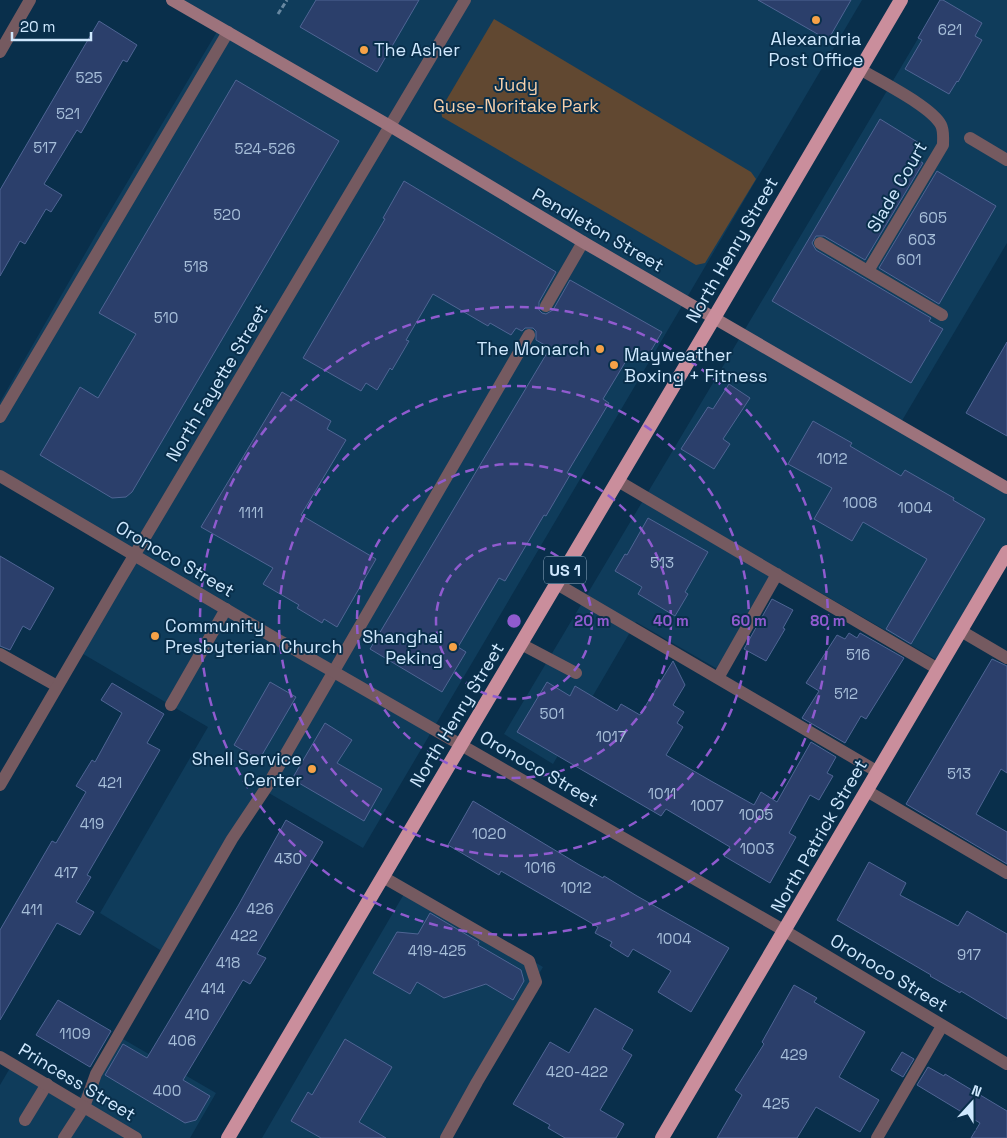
<svg xmlns="http://www.w3.org/2000/svg" width="1007" height="1138" viewBox="0 0 1007 1138" font-family="'Space Grotesk',sans-serif">
	<rect width="100%" height="100%" fill="#092f4b"/>
	<path fill="#0f3c5b" d="M178,0H862L363,848L262,789L165,953L100,913L208,727L78,651L135,553L0,473V402L97,233L221,25Z
		M941,0H1007V243L900,424L1007,485V551L942,663L781,570L721,671L636,622L553,764L504,734Z
		M408,887L543,967L443,1138H262Z
		M116,1035L216,1093L190,1138H0V1085L13,1063L77,1101Z"/>
	<path fill="#614831" d="M494,19L751,172L756,179L705,263L696,265L442,117L441,109Z"/>
	<path fill="#2b3f6b" stroke="#4f6594" d="M316,0H419L377,72L300,27Z
		M758,0H851L828,40Z
		M940,0H943L982,23L975,36L982,40L958,82L957,81L949,94L905,69L922,40L918,38Z
		M99,21L137,45L127,62L123,60L81,133L77,130L44,184L62,195L51,212L46,209L25,244L20,241L0,276V190Z
		M236,80L339,141L132,492L126,497L112,498L40,455L80,387L98,398L136,334L99,313Z
		M880,119L919,143L911,156L923,163L865,260L824,236H816L812,243L816,250L931,318L929,321L943,329L911,383L772,301Z
		M937,171L996,206L939,304L879,268Z
		M404,181L556,272L539,302V310L542,313L546,314L553,310L570,280L662,332L646,359L632,351L603,399L609,403L567,473L570,475L546,516L544,515L505,581L499,578L458,647L466,652L442,692L370,649L550,348L536,340V331L533,328H525L522,331L516,328L511,335L490,323L488,326L433,294L406,340L409,341L392,370L390,368L377,390L366,383L361,391L303,358L385,219L383,218Z
		M1007,342V436L966,413Z
		M729,384L750,398L723,439L730,444L714,469L681,449L708,407L713,409Z
		M282,392L331,421L327,429L346,440L301,515L376,559L337,627L324,619L322,623L297,608L299,605L263,584L273,568L201,527Z
		M813,421L852,443L850,446L901,476L905,470L954,498L953,500L985,519L911,644L886,629L927,559L863,522L852,541L814,519L832,488L788,464Z
		M648,518L708,552L685,592L688,594L675,616L638,594L642,587L615,571L625,554L627,555Z
		M0,556L54,588L30,630L23,626L10,650L0,646Z
		M772,599L793,610L783,628L785,629L766,661L744,649Z
		M849,633L857,638L860,633L904,658L866,719L861,716L845,743L802,718L819,691L806,683L837,635L845,639Z
		M992,659L1007,666V773L1001,769L976,814L1007,832V864L906,804Z
		M673,661L685,685L673,705L684,712L677,723L683,727L666,755L711,781L754,805L761,792L777,802L811,742L836,757L827,773L833,776L819,800L810,795L789,833L796,837L770,883L724,856L730,847L666,809L661,816L517,732L547,682L570,696L575,686L617,711L621,704L640,715Z
		M270,682L296,697L259,760L234,745Z
		M112,683L164,714L147,743L160,750L87,875L91,877L76,902L94,912L80,935L57,923L0,1020V930L52,841L56,843L86,792L76,786L92,760L95,762L122,713L101,700Z
		M325,723L352,740L337,763L382,789L364,821L292,779Z
		M473,801L578,864L603,878L604,876L637,896L729,948L691,1012L658,992L671,971L633,949L628,957L610,946L612,942L595,933L598,927L501,871L499,875L448,845Z
		M286,820L323,842L257,954L266,958L250,984L243,980L183,1080L210,1096L196,1120L185,1123L105,1075L123,1044L147,1058L238,906Z
		M869,862L906,883L900,895L958,926L967,911L1007,934V1019L961,991L960,993L930,976L931,975L837,920Z
		M430,913L479,942L478,945L521,970L524,981L513,1000L486,984L444,998L417,982L410,994L373,973L397,932L418,934Z
		M794,985L817,998L814,1002L865,1032L839,1077L879,1100L860,1132L816,1107L797,1138H717L742,1095L735,1090L764,1044L762,1042Z
		M58,1000L111,1031L90,1067L36,1035Z
		M595,1008L633,1030L622,1049L632,1055L600,1110L624,1124L616,1138H565L548,1128L550,1125L513,1104L550,1042L569,1053Z
		M345,1039L392,1067L359,1122L386,1138H321L291,1121L308,1092L312,1095Z
		M902,1052L914,1059L903,1077L891,1070Z
		M928,1067L944,1076L945,1074L1007,1111V1138H971L980,1123L917,1085Z"/>
	<g fill="none" stroke-linecap="round" stroke-linejoin="round">
		<path stroke="#6888a1" stroke-width="3" stroke-dasharray="5 2.5" stroke-linecap="butt" d="M278,14L287,0"/>
		<path stroke="#755a60" stroke-width="12" d="M860,69C879,81 931,106 941,125C944,131 943,138 943,145L868,271
			M970,138L1007,160
			M820,243L942,315
			M546,306L583,242
			M0,417L228,32
			M618,481L938,669
			M557,584L878,772
			M961,631L1007,658
			M521,644L576,673
			M0,654L57,686
			M718,678L777,574
			M171,705L226,609
			M867,791L1007,873
			M383,877L529,961L536,982L477,1082L446,1138
			M25,1120L47,1084
			M64,1138L84,1107L96,1074L232,839L266,788L529,335
			M877,1138L942,1026"/>
		<path stroke="#755a60" stroke-width="12" d="M0,52L30,0
			M0,476L273,637L785,931L1007,1064
			M0,785L119,581L465,0
			M0,1057L136,1138"/>
		<path stroke="#9d737c" stroke-width="12" d="M172,0L390,126L583,242L1007,488"/>
		<path stroke="#ca8e9c" stroke-width="14" d="M228,1138L714,318L901,0
			M662,1138L1007,552"/>
	</g>
	<g fill="none" stroke="#905bcf" stroke-width="2.5" stroke-dasharray="9 6">
		<circle cx="514" cy="621" r="78"/>
		<circle cx="514" cy="621" r="157"/>
		<circle cx="514" cy="621" r="235"/>
		<circle cx="514" cy="621" r="314"/>
	</g>
	<g fill="#f6a247" stroke="#092f4b" stroke-width="2">
		<circle cx="816" cy="20" r="5"/>
		<circle cx="364" cy="50" r="5"/>
		<circle cx="600" cy="349" r="5"/>
		<circle cx="614" cy="365" r="5"/>
		<circle cx="155" cy="636" r="5"/>
		<circle cx="453" cy="647" r="5"/>
		<circle cx="312" cy="769" r="5"/>
	</g>
	<g text-anchor="middle" stroke-width="4" stroke-linejoin="round" paint-order="stroke">
		<g font-size="15" fill="#a6bed9">
			<text x="950" y="35">621</text>
			<text x="89" y="83">525</text>
			<text x="68" y="119">521</text>
			<text x="45" y="153">517</text>
			<text x="265" y="154">524-526</text>
			<text x="227" y="220">520</text>
			<text x="933" y="223">605</text>
			<text x="922" y="245">603</text>
			<text x="909" y="265">601</text>
			<text x="196" y="272">518</text>
			<text x="166" y="323">510</text>
			<text x="832" y="464">1012</text>
			<text x="860" y="508">1008</text>
			<text x="915" y="513">1004</text>
			<text x="251" y="518">1111</text>
			<text x="662" y="568">513</text>
			<text x="858" y="660">516</text>
			<text x="846" y="699">512</text>
			<text x="552" y="719">501</text>
			<text x="611" y="742">1017</text>
			<text x="959" y="779">513</text>
			<text x="110" y="788">421</text>
			<text x="662" y="799">1011</text>
			<text x="707" y="811">1007</text>
			<text x="756" y="820">1005</text>
			<text x="92" y="829">419</text>
			<text x="489" y="839">1020</text>
			<text x="757" y="854">1003</text>
			<text x="288" y="864">430</text>
			<text x="540" y="873">1016</text>
			<text x="66" y="878">417</text>
			<text x="576" y="893">1012</text>
			<text x="260" y="914">426</text>
			<text x="32" y="915">411</text>
			<text x="244" y="941">422</text>
			<text x="674" y="944">1004</text>
			<text x="437" y="956">419-425</text>
			<text x="969" y="960">917</text>
			<text x="228" y="968">418</text>
			<text x="213" y="994">414</text>
			<text x="197" y="1020">410</text>
			<text x="75" y="1039">1109</text>
			<text x="182" y="1046">406</text>
			<text x="794" y="1060">429</text>
			<text x="577" y="1077">420-422</text>
			<text x="167" y="1096">400</text>
			<text x="776" y="1109">425</text>
		</g>
		<rect fill="#092f4b" stroke="#94b0c8" stroke-width="1" x="544" y="556.5" width="42" height="27" rx="4"/>
		<g font-size="16" font-weight="bold" fill="#cfe8fe">
			<text x="565" y="576">US 1</text>
		</g>
		<g font-size="18" fill="#cfe8fe" stroke="#092f4b" text-anchor="start">
			<text x="816" y="45" text-anchor="middle">Alexandria<tspan x="816" dy="21">Post Office</tspan></text>
			<text x="374" y="56">The Asher</text>
			<text x="590" y="355" text-anchor="end">The Monarch</text>
			<text x="624" y="361">Mayweather<tspan x="624" dy="21">Boxing + Fitness</tspan></text>
			<text x="165" y="632">Community<tspan x="165" dy="21">Presbyterian Church</tspan></text>
			<text x="443" y="643" text-anchor="end">Shanghai<tspan x="443" dy="21">Peking</tspan></text>
			<text x="302" y="765" text-anchor="end">Shell Service<tspan x="302" dy="21">Center</tspan></text>
		</g>
		<g font-size="18" fill="#f6cfaa" stroke="#092f4b">
			<text x="516" y="91">Judy<tspan x="516" dy="21">Guse-Noritake Park</tspan></text>
		</g>
		<g font-size="18" fill="#cfe8fe" stroke="#092f4b">
			<text transform="translate(897 187) rotate(-60)" y="6">Slade Court</text>
			<text transform="translate(598 230) rotate(30)" y="6">Pendleton Street</text>
			<text transform="translate(732 250) rotate(-60)" y="6">North Henry Street</text>
			<text transform="translate(217 383) rotate(-59)" y="6">North Fayette Street</text>
			<text transform="translate(175 559) rotate(30)" y="6">Oronoco Street</text>
			<text transform="translate(457 715) rotate(-59)" y="6">North Henry Street</text>
			<text transform="translate(539 769) rotate(30)" y="6">Oronoco Street</text>
			<text transform="translate(819 836) rotate(-60)" y="6">North Patrick Street</text>
			<text transform="translate(889 973) rotate(31)" y="6">Oronoco Street</text>
			<text transform="translate(77 1082) rotate(31)" y="6">Princess Street</text>
		</g>
	</g>
	<circle cx="514" cy="621" r="8" fill="#905bcf" stroke="#092f4b" stroke-width="2.5"/>
	<g font-size="15" text-anchor="middle" font-weight="bold" fill="#905bcf" stroke="#092f4b" stroke-width="4" stroke-linejoin="round" paint-order="stroke">
		<text x="592" y="626">20 m</text>
		<text x="671" y="626">40 m</text>
		<text x="749" y="626">60 m</text>
		<text x="828" y="626">80 m</text>
	</g>
	<g transform="translate(972 1103) rotate(21)" stroke="#092f4b" stroke-width="4" paint-order="stroke">
	<path d="M0-4L9 19L0 12L-9 19Z" fill="#cfe8fe"/>
	<text y="-8" font-size="14" font-weight="bold" text-anchor="middle" fill="#cfe8fe">N</text>
	</g>
	<path d="M12 32v8h79v-8" fill="none" stroke="#cfe8fe" stroke-width="2.5"/>
	<text x="20" y="32" font-size="15" fill="#cfe8fe" stroke="#092f4b" stroke-width="4" paint-order="stroke">20 m</text>
</svg>
